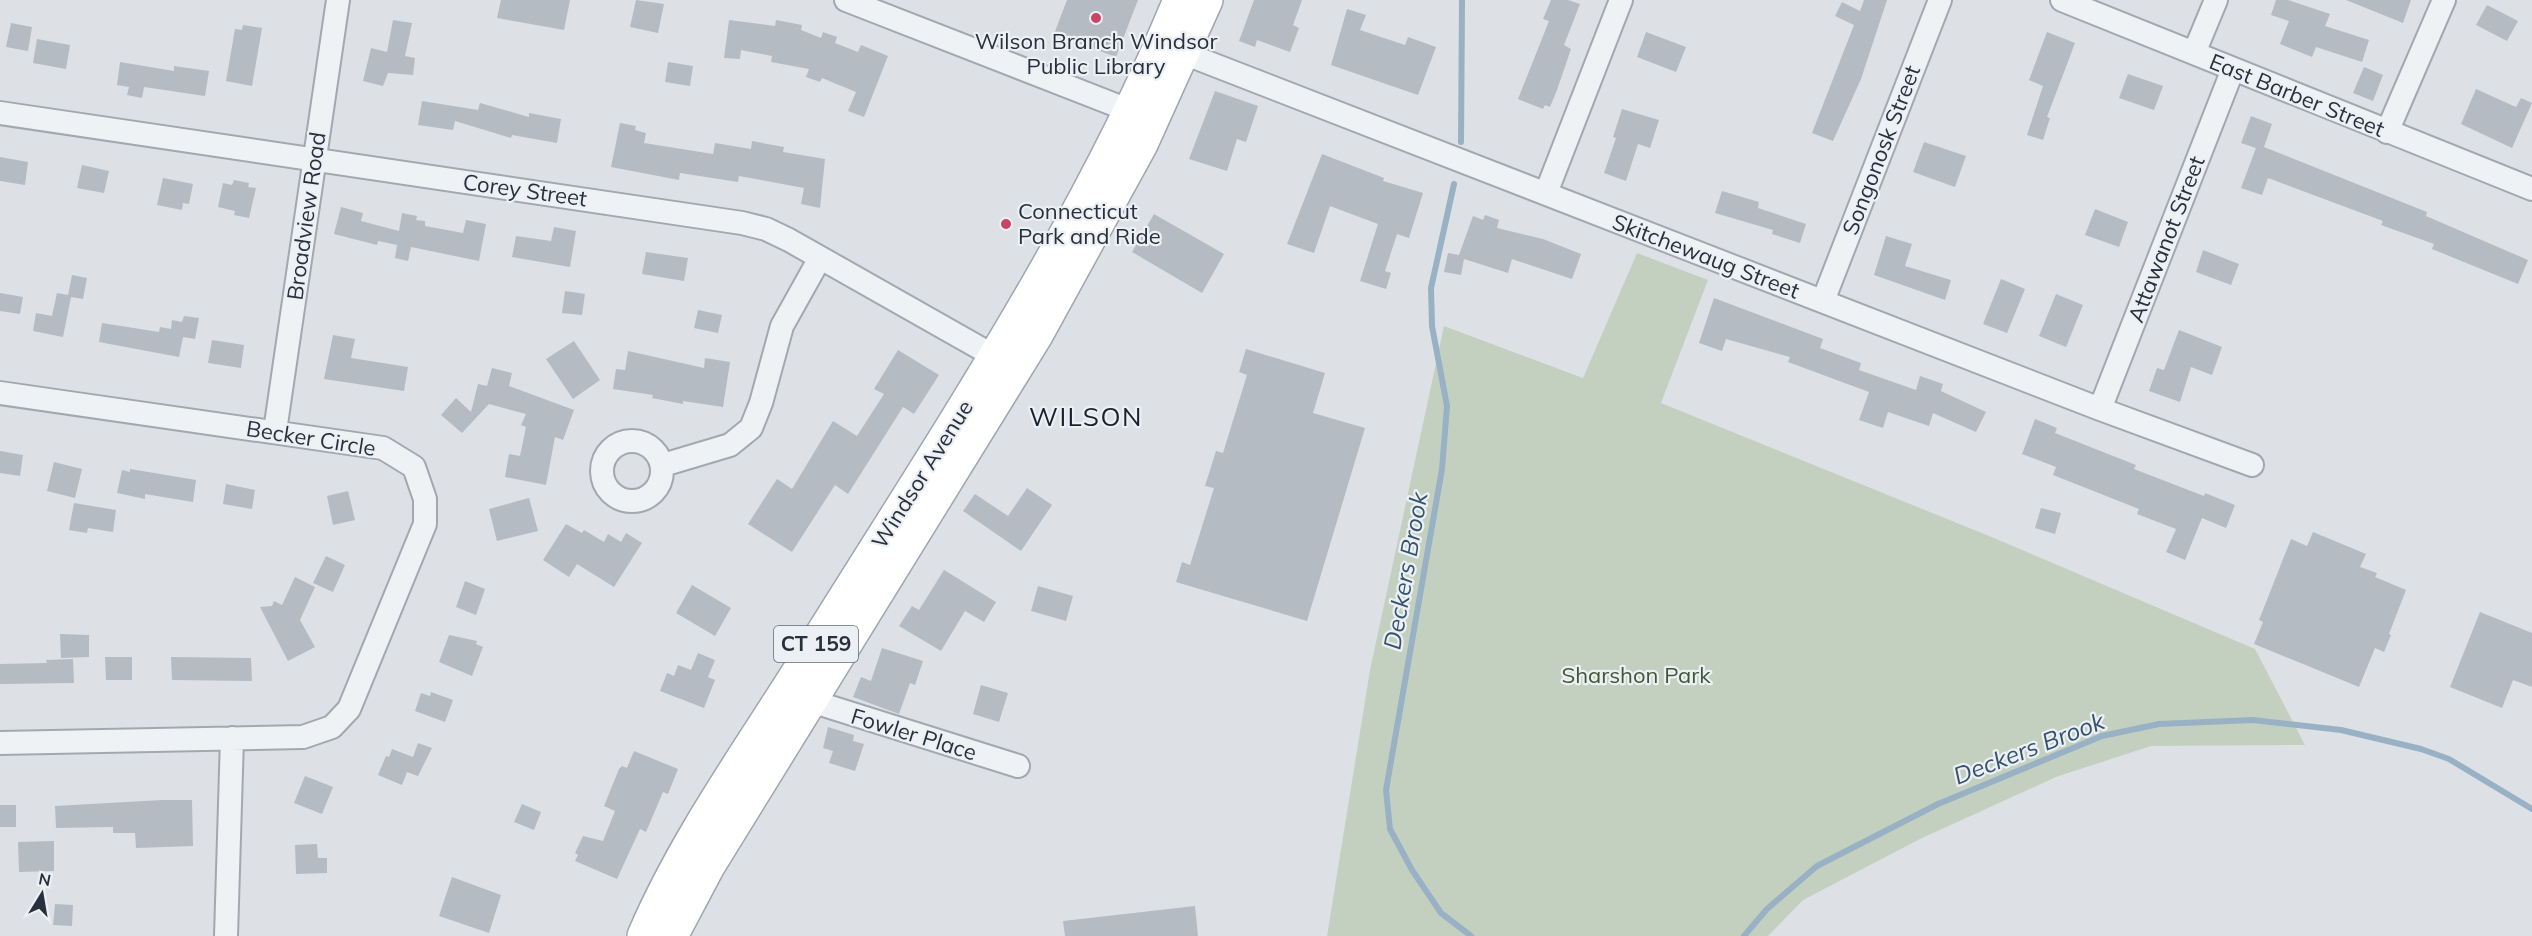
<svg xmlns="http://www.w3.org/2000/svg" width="2532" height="936" viewBox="0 0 2532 936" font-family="Mulish,sans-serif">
	<rect width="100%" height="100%" fill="#dde1e6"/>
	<path fill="#c4d0bf" d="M1637,253L1708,280L1661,403L1994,538L2255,649L2305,745L2151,746L2056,777L1920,839L1803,900L1768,936H1327L1370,670L1444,326L1583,378Z"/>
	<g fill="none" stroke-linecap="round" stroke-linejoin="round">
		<path stroke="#99b1c5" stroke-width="6" d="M1461,142L1462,0
			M1454,184L1431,288L1432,326L1447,406L1442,469L1386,790L1390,829L1412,870L1441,913L1471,936
			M1744,936L1767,909L1817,866L1938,804L2102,736L2159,724L2253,720L2341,730L2421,749L2449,759L2532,809"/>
	</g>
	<path fill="#b5bbc3" d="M501,0H570L564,30L497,18Z
		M636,0L664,4L658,33L630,27Z
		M1067,0H1138L1116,57L1054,34Z
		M1254,0H1302L1293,25L1299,28L1290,52L1257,40L1255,47L1239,41Z
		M1551,0H1568L1580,4L1564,45L1571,49L1557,90L1550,107L1545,105L1543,109L1518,99L1549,21L1543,19Z
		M1864,0H1887L1861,79L1833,141L1812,133L1854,25L1835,16L1842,2L1860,11Z
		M2276,0H2288L2330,14L2325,26L2369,40L2362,62L2316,47L2312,57L2280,44L2289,21L2271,15Z
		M2346,0H2411L2403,23Z
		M2487,5L2518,21L2507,41L2476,25Z
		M1347,9L1366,15L1360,30L1405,45L1408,37L1436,47L1418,95L1331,65Z
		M393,20L412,23L405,56L415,58L413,75L388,73L383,86L363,81L371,48L387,52Z
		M729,20L775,26L776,20L802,25L801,30L821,38L823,32L837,37L835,43L858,52L861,45L888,56L864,117L848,111L856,92L822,78L820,82L806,77L809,69L771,62L772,56L741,50L740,59L724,58Z
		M11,23L32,27L28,51L6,47Z
		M243,25L262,28L252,86L226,81L235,29L242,30Z
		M1646,32L1686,47L1676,72L1637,57Z
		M2047,32L2075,43L2047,117L2050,118L2043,140L2027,135L2043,86L2029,80Z
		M37,39L70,45L66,69L33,63Z
		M120,62L174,71V66L209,71L205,96L144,87L142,98L127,95L129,87L117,85Z
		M668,62L693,66L690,86L665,82Z
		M2364,67L2383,75L2373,101L2353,93Z
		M2128,74L2163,86L2154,110L2119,98Z
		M2476,89L2516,107L2521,98L2532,103L2512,148L2461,124Z
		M1215,91L1258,106L1246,142L1237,139L1227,171L1189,159Z
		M422,101L478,110L480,103L529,117V113L561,119L557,143L512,135L511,138L455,121L453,130L418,125Z
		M1622,109L1659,120L1650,148L1638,144L1626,181L1604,173L1616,138L1613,137Z
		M2251,116L2272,124L2264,147L2427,212L2426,216L2528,260L2518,284L2432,249L2434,244L2381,225L2383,221L2268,178L2262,195L2241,188L2256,148L2241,143Z
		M620,123L636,126L635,130L646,133L644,143L713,154L715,143L751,149L752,141L784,147L783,152L825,159L820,208L801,204L804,188L739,176L738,182L680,173L679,180L611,167Z
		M1924,142L1966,156L1955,187L1913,172Z
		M1322,154L1384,178L1383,181L1423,193L1409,238L1397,234L1385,271L1391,273L1386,289L1360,281L1378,224L1330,206L1314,253L1287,244Z
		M0,157L28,162L25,185L0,181Z
		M82,165L109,171L104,193L77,188Z
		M163,178L193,184L189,204L183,203L182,210L157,205Z
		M234,180L249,183L248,187L256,188L249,218L234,215L235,211L218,207L223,183L232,185Z
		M1722,191L1759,202L1758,208L1806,224L1800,243L1772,234L1773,230L1715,213Z
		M341,207L363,213L361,221L399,231L402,213L417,216L416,220L425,221V226L463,233L466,220L486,224L479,261L411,247L408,261L395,258L397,245L378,241L377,245L334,234Z
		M2095,209L2128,222L2119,247L2085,235Z
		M1154,214L1224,254L1202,293L1132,252Z
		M1485,215L1499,220L1497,228L1543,239L1581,254L1572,279L1512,259L1508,273L1464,259L1461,275L1444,272L1448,253L1459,255L1473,216L1483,220Z
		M554,227L576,231L570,267L512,257L516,236L551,241Z
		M1886,236L1912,244L1905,266L1951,280L1945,300L1874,275Z
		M2203,250L2239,264L2231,285L2196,272Z
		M646,252L688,258L684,281L642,274Z
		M72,275L87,278L83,299L71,297L63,337L33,331L36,313L52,316L57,293L68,295Z
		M2001,279L2025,289L2007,333L1983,324Z
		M565,291L585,294L582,315L562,313Z
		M0,293L23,297L20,314L0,311Z
		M2056,294L2083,305L2066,347L2039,336Z
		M1714,298L1823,339L1820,348L1861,363L1859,370L1916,390L1920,376L1943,384L1941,391L1986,412L1976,432L1933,413L1929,426L1888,412L1883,428L1859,420L1869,392L1788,362L1790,357L1726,339L1722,351L1699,343Z
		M698,310L722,315L718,333L694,328Z
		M184,316L199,318L195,339L183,337L179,357L99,342L102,323L159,332L160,327L171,329L172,320L182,322Z
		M2179,330L2222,347L2212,375L2191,367L2180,402L2149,391L2157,368L2164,370Z
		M333,335L355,339L351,358L408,367L404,391L324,379Z
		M212,340L244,345L241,368L208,363Z
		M574,341L600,380L573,399L546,359Z
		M1246,349L1325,373L1313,413L1365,428L1307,621L1176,582L1182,562L1190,565L1214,488L1205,486L1216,451L1223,453L1247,375L1239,372Z
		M898,350L939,375L914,414L903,407L848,494L835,485L792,552L748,524L777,479L792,489L833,421L857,436L884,394L874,389Z
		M628,351L704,368L705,358L730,362L723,407L683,401V404L652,398L653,395L613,389L616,369L625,370Z
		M492,368L512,373L509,386L574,410L563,440L555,437L546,485L505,477L509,454L520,456L526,427L521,425L526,414L489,404L462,433L441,415L456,398L471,412L478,384L487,386Z
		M2035,419L2057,428L2055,433L2136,465L2134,469L2204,496L2205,493L2235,505L2226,528L2202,518L2185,560L2166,552L2176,529L2137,514L2139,509L2053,475L2056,467L2022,454Z
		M0,451L23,455L20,476L0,473Z
		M54,462L82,469L75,498L47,491Z
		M130,469L196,480L193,502L145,494V499L117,493L122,470L130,472Z
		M226,484L255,490L252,509L223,504Z
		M1027,488L1052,505L1021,551L963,511L975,494L1008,516Z
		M348,491L355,520L333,525L327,496Z
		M529,498L538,531L497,541L489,509Z
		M74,503L116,510L113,532L88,528L87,533L69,530Z
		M2041,508L2061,513L2055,534L2035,528Z
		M566,524L582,533L584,530L604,542L608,534L621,542L626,533L642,543L614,587L577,564L569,577L543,560Z
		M2313,532L2366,554L2360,567L2377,573L2375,577L2406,590L2389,634L2391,635L2384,652L2375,648L2359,687L2254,644L2263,622L2259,620L2291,539L2307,546Z
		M326,556L345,565L333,592L313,583Z
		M944,570L996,602L984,622L965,611L941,651L899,626L912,606L919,610Z
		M295,577L315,587L300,620L315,647L288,661L260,607L272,606L274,601L282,605Z
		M465,581L485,589L476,615L456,607Z
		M692,585L731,608L715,636L676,613Z
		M1038,586L1073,596L1066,621L1031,611Z
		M2480,612L2532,633V687L2513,680L2502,708L2450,687Z
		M60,634L89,635V657L61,658Z
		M449,635L477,641L476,644L483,647L472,676L439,662Z
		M882,648L923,661L915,685L910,683L899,714L853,697L861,677L871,681Z
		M698,653L715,660L708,677L715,680L704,708L660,691L667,673L674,676L678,665L691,670Z
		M105,657H132V680H106Z
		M171,657L251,658L252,681L172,680Z
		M73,659L74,683L0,684V664L47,663L46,660Z
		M981,685L1008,693L999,722L973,714Z
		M431,692L453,700L445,722L415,711L421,693L430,696Z
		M828,727L854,735L853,741L864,744L855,771L829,763L833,751L823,748Z
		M418,743L432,748L418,776L407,772L402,785L378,775L386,756L389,757L392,749L413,757Z
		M634,751L678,769L668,794L663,792L646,832L640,829L617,879L575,861L578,855L575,853L583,836L603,841L615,811L604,806L619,769L622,766L627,768Z
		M305,776L333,787L322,814L294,803Z
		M162,800H192L193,846L136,848L135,833H113V827L56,828L55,806Z
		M522,804L541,812L534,830L514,822Z
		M0,805H16V827H0Z
		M54,841V871L19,872L18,842Z
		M317,844L318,858H327V873L296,874L295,845Z
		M452,877L501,895L489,933L439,916Z
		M55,904L73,905L72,926L53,925Z
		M1195,906L1198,936H1065L1063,921Z"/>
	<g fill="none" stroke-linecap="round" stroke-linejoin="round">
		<g stroke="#a3a8b0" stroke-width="26">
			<path id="street" d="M846,0L1141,115
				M2062,0L2532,189
				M1168,47L2100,409L2252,465
				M2194,53L2216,0
				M0,113L742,223L766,229L789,240L1008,364
				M2387,132L2444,0
				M1546,193L1621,0
				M1823,301L1940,0
				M0,393L383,448L414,467L425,499V524L349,709L332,727L303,737L0,743
				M2100,409L2233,69
				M275,431L338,0
				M602 471a30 30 0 1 1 60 0a30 30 0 1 1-60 0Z
				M663,465L730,445L751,428L761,403L782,326L820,258
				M811,701L1018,766
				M226,936L232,738"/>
		</g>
		<g stroke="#9da6b1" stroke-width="36">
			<path id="primary" d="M644,936C685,840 748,753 803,665C935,452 1085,232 1180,0
				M671,936L708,866L1036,335L1141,144L1206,0"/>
		</g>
		<use href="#street" stroke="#eff2f5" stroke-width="22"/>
		<use href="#primary" stroke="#fff" stroke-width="33"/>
	</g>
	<g fill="#c74663" stroke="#ecf0f4" stroke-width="2">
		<circle cx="1096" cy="18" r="6"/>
		<circle cx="1006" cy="224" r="6"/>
	</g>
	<g text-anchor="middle" stroke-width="4.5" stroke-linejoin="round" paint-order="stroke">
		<rect fill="#ecf0f4" stroke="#626a73" stroke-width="1.5" x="774" y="626" width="84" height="36" rx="4.5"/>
		<g font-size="21" font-weight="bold" fill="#27303c">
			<text x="816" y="651">CT 159</text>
		</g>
		<g font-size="22" fill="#27303c" stroke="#ecf0f4">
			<text x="1096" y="49">Wilson Branch Windsor<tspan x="1096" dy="25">Public Library</tspan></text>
			<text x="1018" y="219" text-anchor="start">Connecticut<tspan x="1018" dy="25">Park and Ride</tspan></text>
		</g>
		<g font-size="22" fill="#27303c" stroke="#ecf0f4">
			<text transform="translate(2297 95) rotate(22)" y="8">East Barber Street</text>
			<text transform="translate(1881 150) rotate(-69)" y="8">Songonosk Street</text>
			<text transform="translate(525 190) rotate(8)" y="8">Corey Street</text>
			<text transform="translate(306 216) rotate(-82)" y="8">Broadview Road</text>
			<text transform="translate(2166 239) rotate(-69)" y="8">Attawanot Street</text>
			<text transform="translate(1706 256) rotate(21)" y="8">Skitchewaug Street</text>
			<text transform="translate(311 438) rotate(9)" y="8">Becker Circle</text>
			<text transform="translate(922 474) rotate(-58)" y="8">Windsor Avenue</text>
			<text transform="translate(914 734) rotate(17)" y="8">Fowler Place</text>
		</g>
		<g font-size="22" fill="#3e5735" stroke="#ecf0f4">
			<text x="1636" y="683">Sharshon Park</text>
		</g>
		<g font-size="24" font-style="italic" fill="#34526e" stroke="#ecf0f4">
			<text transform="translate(1406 571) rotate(-80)" y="8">Deckers Brook</text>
			<text transform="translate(2029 749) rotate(-21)" y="8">Deckers Brook</text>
		</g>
		<g font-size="26" letter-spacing="1.5" fill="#1a212d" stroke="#ecf0f4">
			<text x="1086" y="426">WILSON</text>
		</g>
	</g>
	<g transform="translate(42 894) rotate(11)" stroke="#ecf0f4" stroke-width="4.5" paint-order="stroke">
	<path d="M0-4.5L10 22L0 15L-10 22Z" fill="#27303c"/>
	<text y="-9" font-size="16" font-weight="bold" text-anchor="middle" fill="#27303c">N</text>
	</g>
</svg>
